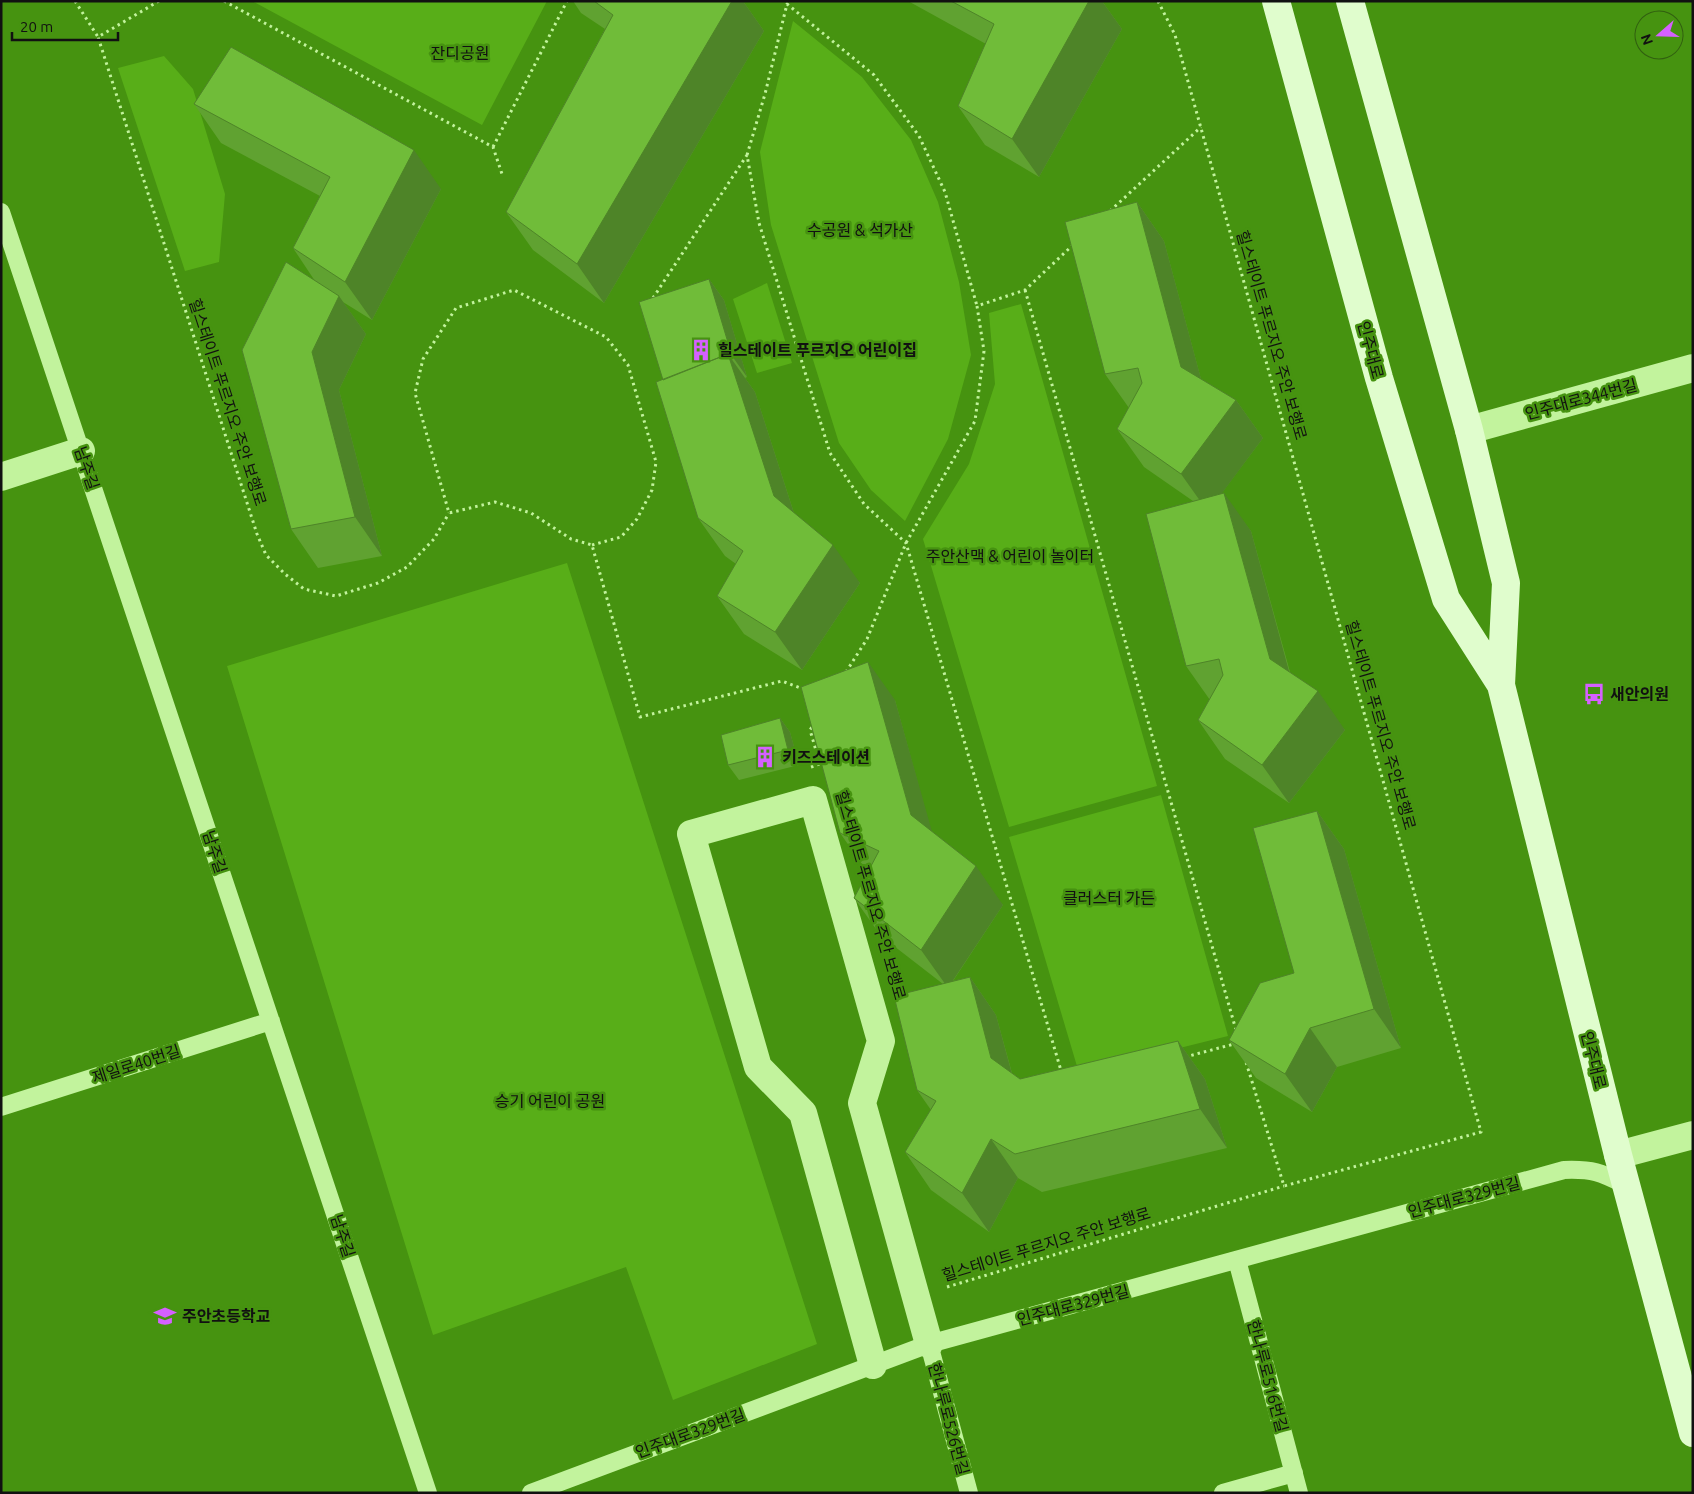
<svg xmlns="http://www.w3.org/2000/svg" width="1694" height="1494" viewBox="0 0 1694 1494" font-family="Ubuntu,'Noto Sans KR',sans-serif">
	<rect width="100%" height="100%" fill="#469310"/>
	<path fill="#58ae18" d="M252,1H547L482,125Z
		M793,21L862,77L911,140L938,202L959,282L971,355L948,439L905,521L871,490L839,443L771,225L760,152Z
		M164,56L193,89L225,194L219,262L185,271L118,68Z
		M767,283L792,363L757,373L733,299Z
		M1021,304L1157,786L1009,827L923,539L969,464L995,384L989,313Z
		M567,563L817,1344L673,1400L626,1267L433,1335L227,666Z
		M1161,795L1228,1036L1079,1073L1009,837Z"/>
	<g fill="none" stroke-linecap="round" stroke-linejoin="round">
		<path stroke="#c2f39d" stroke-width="3" stroke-dasharray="2.5 4" stroke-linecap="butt" d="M75,1L98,37
			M159,1L98,37L257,534L266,555L285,574L304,589L336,596L378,583L407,567L434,539L449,513
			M224,1L493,147L503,177
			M1158,1L1175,35L1481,1132L1284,1186L1246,1062
			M493,147L567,1
			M747,155L765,94L787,4L874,75L919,136L945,192L977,306
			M1110,211L1201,127
			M1025,290L1236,1030
			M653,298L747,155L759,223L830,453L864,504L906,543L1062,1074
			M592,545L621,537L637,519L652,490L656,462L628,365L606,337L514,290L456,308L423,359L415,393L449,513L495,502L531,513L571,539L592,545L640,717L782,681L803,689
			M846,672L867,639L906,543L975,421L984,351L977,306L1025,290L1074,244
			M811,767L820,764L810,730L814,724
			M1185,1057L1234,1044
			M947,1287L1284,1186"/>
		<path stroke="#c2f39d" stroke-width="18" d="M1,212L428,1493
			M1,1107L271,1021
			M1237,1260L1299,1493
			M929,1344L969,1493
			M531,1493L929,1344L1564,1170C1593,1169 1600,1172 1626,1185
			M1223,1493L1294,1473"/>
		<path stroke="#c2f39d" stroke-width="28" d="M1469,430L1693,368
			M1,477L81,451
			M1618,1155L1693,1135
			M873,1365L803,1113L758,1067L691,834L813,800L881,1041L862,1103L929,1344"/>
		<path stroke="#e0fdcd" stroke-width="28" d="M1276,1L1379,378L1446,599L1501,685
			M1350,1L1469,430L1506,583L1501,685L1618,1155L1693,1433"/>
	</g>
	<path fill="#60a231" d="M573,1H743L764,31L604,303L533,250L506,212L605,29L581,13Z
		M908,1H1102L1122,29L1039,177L985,145L958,106L986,44Z
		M194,104L441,189L372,320L343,302L366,334L339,390L382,556L318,568L291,529L315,281L293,248L320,196L221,143Z
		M1137,202L1164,241L1201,379L1236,400L1263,438L1221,494L1251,531L1290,672L1345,730L1289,803L1225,759L1198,720L1210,700L1186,666L1193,501L1144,467L1117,429L1129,408L1105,374Z
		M709,279L724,300L747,377L745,378L755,392L794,513L860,583L802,670L744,634L717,596L736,564L725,556L698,518L663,380Z
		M895,700L931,831L1003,905L953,981L970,977L996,1015L1012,1073L1020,1079L1178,1041L1205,1079L1227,1148L1042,1192L1018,1178L989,1232L931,1190L905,1152L931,1110L917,1090L943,984L881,936L854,898L868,872L867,871L840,833Z
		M780,718L790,732L799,765L739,780L728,765Z
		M1317,811L1344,849L1401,1048L1337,1067L1312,1112L1256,1078L1229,1040L1294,973Z"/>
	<path fill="#4e8428" d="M732,1H743L764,31L604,303L577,264Z
		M1089,1H1102L1122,29L1039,177L1012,139Z
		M414,150L441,189L372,320L345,282Z
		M1137,202L1164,241L1208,405L1181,367Z
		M709,279L724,300L747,377L732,356Z
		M339,296L366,334L339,390L382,556L355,517L312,352Z
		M728,354L755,392L801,535L774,496Z
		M1236,400L1263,438L1208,512L1181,474Z
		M1224,493L1251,531L1296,697L1270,659Z
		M833,545L860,583L802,670L775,632Z
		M868,662L895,700L938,853L911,815Z
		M1318,691L1345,730L1289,803L1262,765Z
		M780,718L790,732L799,765L788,750Z
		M1317,811L1344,849L1401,1048L1374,1009Z
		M976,866L1003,905L948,988L921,950Z
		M970,977L996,1015L1018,1096L991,1058Z
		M1310,1028L1337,1067L1312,1112L1285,1074Z
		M1178,1041L1205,1079L1227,1148L1200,1109Z
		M991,1139L1018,1178L989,1232L962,1193Z"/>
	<path fill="#70bc39" stroke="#4e8428" d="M594,1H732L577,264L506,212L613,15Z
		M951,1H1089L1012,139L958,106L994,24Z
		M231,47L414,150L345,282L293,248L330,177L194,104Z
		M1137,202L1181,367L1236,400L1181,474L1117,429L1142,383L1138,368L1105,374L1065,222Z
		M286,262L339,296L312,352L355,517L291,529L242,350Z
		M709,279L732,356L730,357L728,354L663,380L639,302Z
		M728,354L774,496L833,545L775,632L717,596L743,551L698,518L656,382Z
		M1224,493L1270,659L1318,691L1262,765L1198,720L1223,675L1219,659L1186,666L1146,514Z
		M868,662L911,815L976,866L921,950L854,898L879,851L840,833L801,687Z
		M780,718L788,750L728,765L721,735Z
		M1317,811L1374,1009L1310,1028L1285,1074L1229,1040L1260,983L1294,973L1253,828Z
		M970,977L991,1058L1020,1079L1178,1041L1200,1109L1015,1154L991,1139L962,1193L905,1152L936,1101L917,1090L894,996Z"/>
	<defs>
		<g id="building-bare" transform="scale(1.725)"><path d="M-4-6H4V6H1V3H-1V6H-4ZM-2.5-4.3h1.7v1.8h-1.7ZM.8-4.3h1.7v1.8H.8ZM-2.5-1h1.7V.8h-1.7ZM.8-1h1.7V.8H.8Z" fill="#d560ff" stroke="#469310" stroke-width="2.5" paint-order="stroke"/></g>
		<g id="bus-bare" transform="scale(1.725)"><path d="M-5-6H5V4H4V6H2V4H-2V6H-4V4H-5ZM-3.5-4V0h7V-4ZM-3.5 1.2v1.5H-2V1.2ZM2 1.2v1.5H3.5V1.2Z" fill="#d560ff" stroke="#469310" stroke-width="2.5" paint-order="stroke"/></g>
		<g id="school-bare" transform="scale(1.725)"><path d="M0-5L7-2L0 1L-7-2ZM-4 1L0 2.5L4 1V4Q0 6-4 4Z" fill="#d560ff" stroke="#469310" stroke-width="2.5" paint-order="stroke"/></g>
	</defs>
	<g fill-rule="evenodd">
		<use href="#building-bare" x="701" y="350"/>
		<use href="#bus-bare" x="1594" y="694"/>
		<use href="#building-bare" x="765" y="757"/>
		<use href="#school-bare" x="165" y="1316"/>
	</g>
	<g text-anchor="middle" stroke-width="5" stroke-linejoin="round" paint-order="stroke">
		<g font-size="16" fill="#111" stroke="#469310">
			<text x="460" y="59">잔디공원</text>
			<text x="860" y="236">수공원 &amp; 석가산</text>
			<text x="1010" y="562">주안산맥 &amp; 어린이 놀이터</text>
			<text x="1109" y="904">클러스터 가든</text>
			<text x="550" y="1107">승기 어린이 공원</text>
		</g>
		<g font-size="16" fill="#111" stroke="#469310">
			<text transform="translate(1272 335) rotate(74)" y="6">힐스테이트 푸르지오 주안 보행로</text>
			<text transform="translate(1371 350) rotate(75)" y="6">인주대로</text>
			<text transform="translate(1581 399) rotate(-15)" y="6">인주대로344번길</text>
			<text transform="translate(228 402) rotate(72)" y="6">힐스테이트 푸르지오 주안 보행로</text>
			<text transform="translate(87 468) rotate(71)" y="6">남주길</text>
			<text transform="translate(1381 725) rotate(74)" y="6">힐스테이트 푸르지오 주안 보행로</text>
			<text transform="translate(215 852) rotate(72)" y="6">남주길</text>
			<text transform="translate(871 895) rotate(74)" y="6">힐스테이트 푸르지오 주안 보행로</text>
			<text transform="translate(1594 1060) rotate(76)" y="6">인주대로</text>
			<text transform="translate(136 1064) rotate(-18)" y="6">제일로40번길</text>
			<text transform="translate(1464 1197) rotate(-15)" y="6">인주대로329번길</text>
			<text transform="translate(343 1236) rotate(72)" y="6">남주길</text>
			<text transform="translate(1046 1244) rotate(-17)" y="6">힐스테이트 푸르지오 주안 보행로</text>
			<text transform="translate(1073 1305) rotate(-15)" y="6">인주대로329번길</text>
			<text transform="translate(1268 1376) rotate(75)" y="6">한나루로516번길</text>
			<text transform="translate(949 1419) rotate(75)" y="6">한나루로526번길</text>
			<text transform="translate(690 1433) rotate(-20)" y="6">인주대로329번길</text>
		</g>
		<g font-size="16" font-weight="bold" fill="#111" stroke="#469310" text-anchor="start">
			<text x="718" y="356">힐스테이트 푸르지오 어린이집</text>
			<text x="1610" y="700">새안의원</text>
			<text x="782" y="763">키즈스테이션</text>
			<text x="182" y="1322">주안초등학교</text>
		</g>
	</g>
	<rect width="1694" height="1494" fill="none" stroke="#111111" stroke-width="5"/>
	<g transform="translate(1659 35) rotate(250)"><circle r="24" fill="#469310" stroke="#315f10"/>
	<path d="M0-4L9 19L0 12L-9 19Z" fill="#d560ff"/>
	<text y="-8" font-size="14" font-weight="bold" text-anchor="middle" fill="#111111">N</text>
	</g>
	<path d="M12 32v8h106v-8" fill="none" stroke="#111111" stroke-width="2.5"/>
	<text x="20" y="32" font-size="15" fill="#111111" stroke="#469310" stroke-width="4" paint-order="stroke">20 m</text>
</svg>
